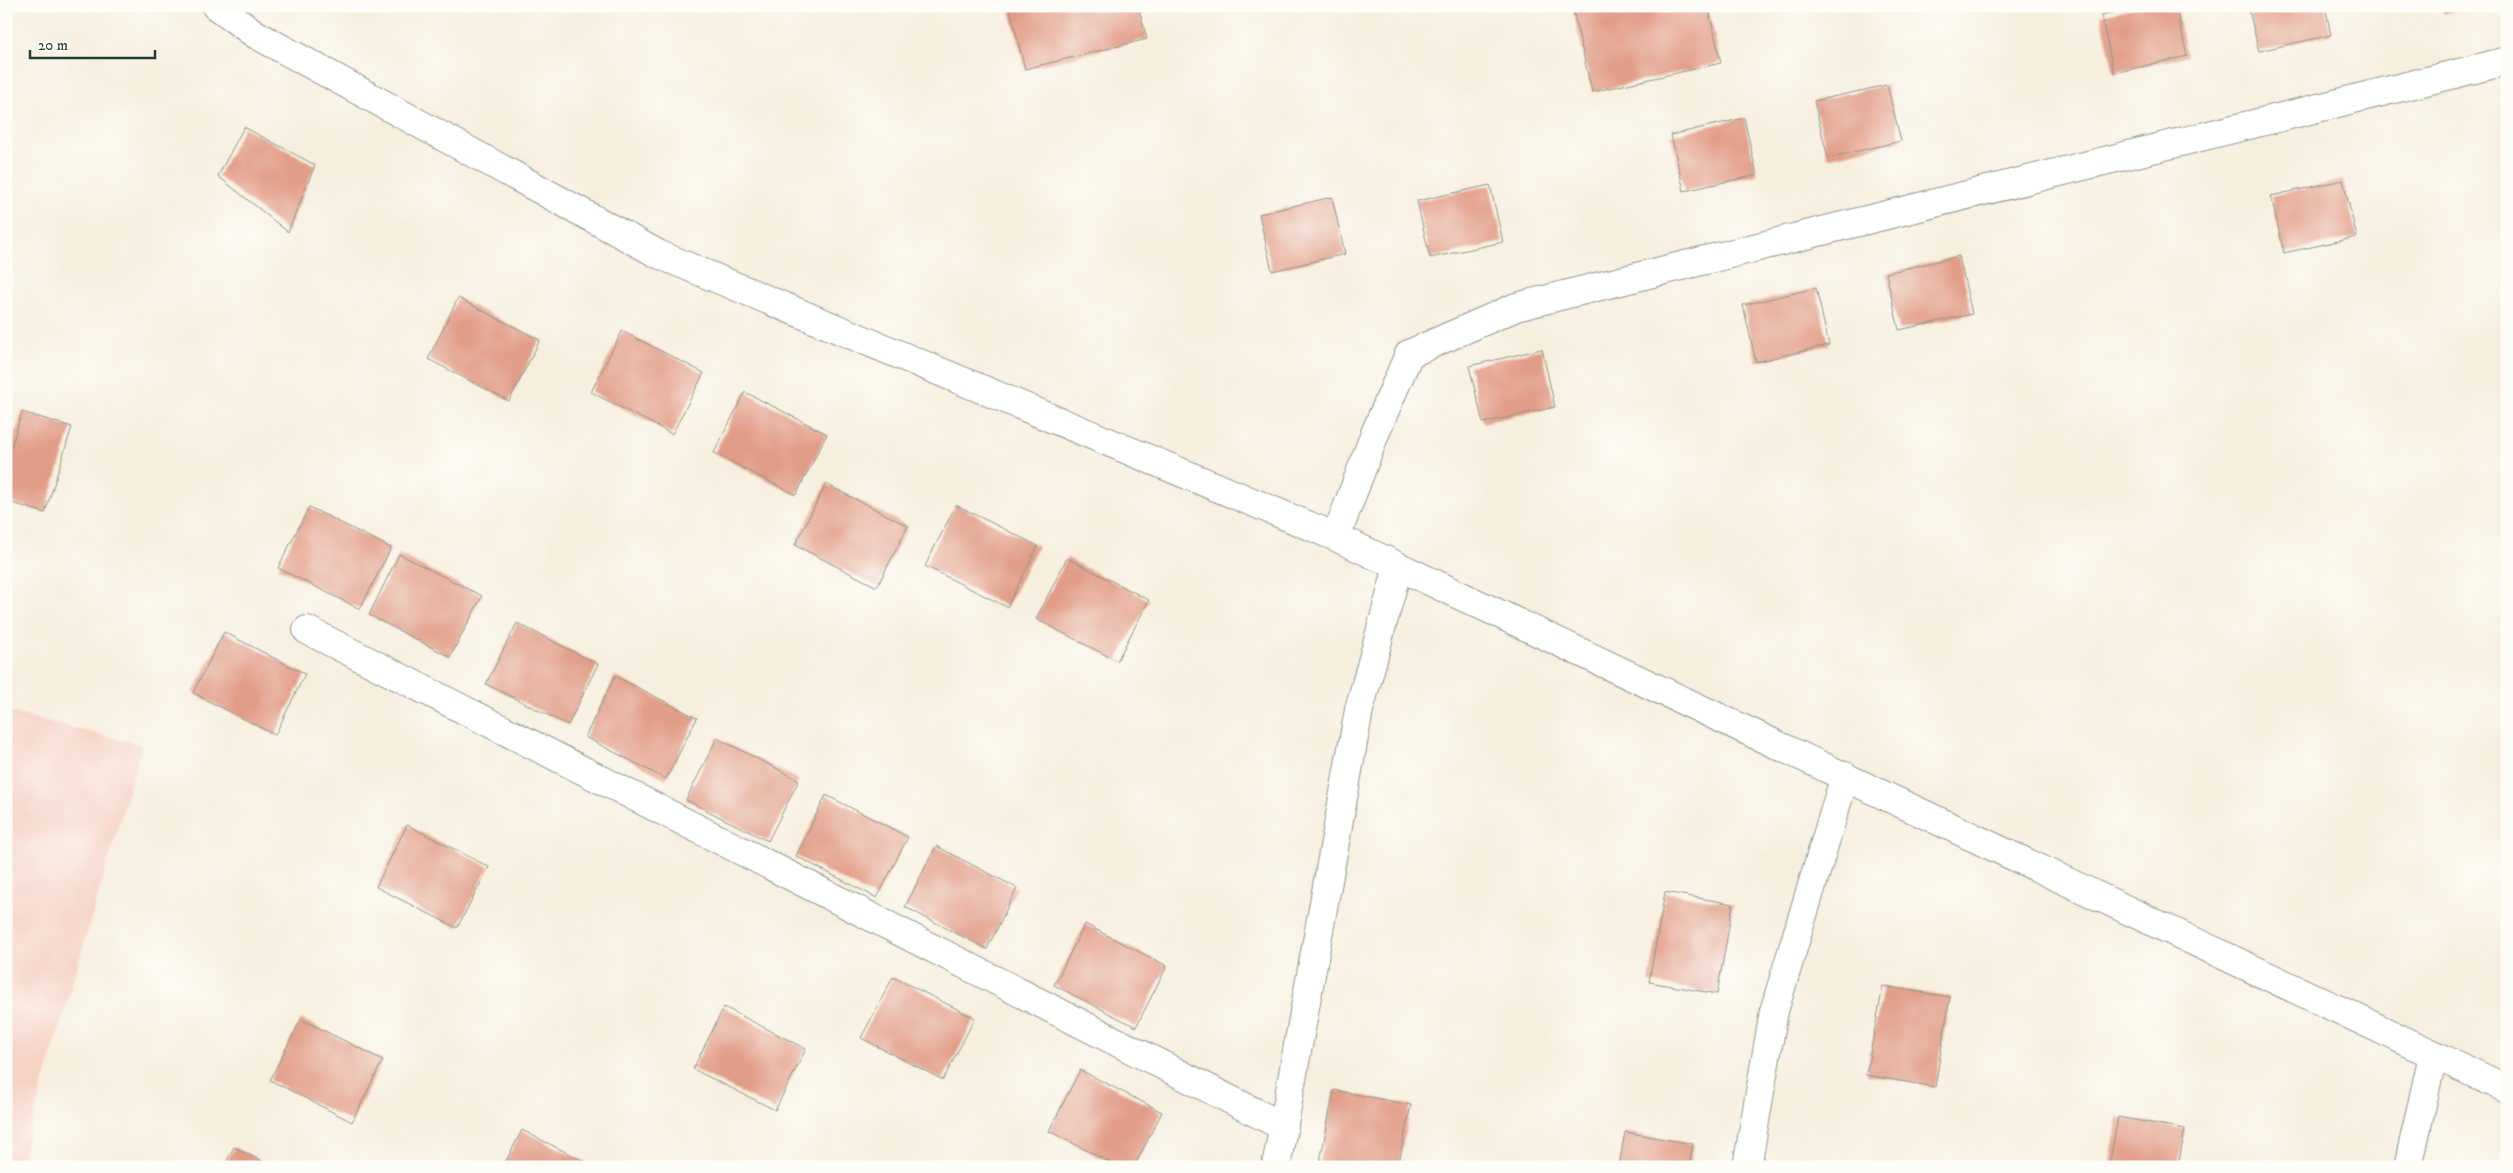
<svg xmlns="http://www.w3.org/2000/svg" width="2513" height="1173" viewBox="0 0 2513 1173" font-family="'IM FELL DW Pica',serif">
	<rect width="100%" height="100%" fill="#fdfcf7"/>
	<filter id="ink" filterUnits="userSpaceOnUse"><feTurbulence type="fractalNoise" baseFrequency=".02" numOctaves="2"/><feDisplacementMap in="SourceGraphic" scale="10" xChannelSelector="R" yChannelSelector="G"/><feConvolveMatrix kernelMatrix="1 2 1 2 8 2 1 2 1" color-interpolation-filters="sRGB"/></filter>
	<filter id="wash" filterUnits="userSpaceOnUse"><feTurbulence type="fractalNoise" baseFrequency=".0096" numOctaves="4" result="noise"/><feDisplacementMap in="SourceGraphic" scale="20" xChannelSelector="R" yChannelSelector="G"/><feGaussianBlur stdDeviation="1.12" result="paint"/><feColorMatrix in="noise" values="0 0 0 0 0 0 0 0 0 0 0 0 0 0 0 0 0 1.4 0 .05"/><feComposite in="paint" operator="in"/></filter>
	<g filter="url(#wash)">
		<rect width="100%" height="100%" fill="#f7efde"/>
		<path fill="#f6d2c4" d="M6,711L142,745L19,1167H6Z"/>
		<g id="blocks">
			<path fill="#e29d88" d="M1009,6H1138L1147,39L1025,69Z
				M1572,6H1708L1721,63L1592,92Z
				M2142,6H2176L2187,56L2114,73L2101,15Z
				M2248,6H2325L2331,35L2259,51Z
				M2442,6H2470V7L2444,13Z
				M1887,85L1901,141L1828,158L1814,101Z
				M1744,118L1757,175L1684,191L1671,135Z
				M244,127L315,165L288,232L218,176Z
				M2343,180L2357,237L2284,253L2271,196Z
				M1490,185L1503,242L1430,258L1417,201Z
				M1332,197L1345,254L1272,271L1259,214Z
				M1959,256L1972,314L1899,330L1886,273Z
				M1816,288L1829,345L1756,362L1743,305Z
				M458,298L540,340L509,401L428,359Z
				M622,331L704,373L672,434L591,392Z
				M1542,349L1555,407L1483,423L1469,366Z
				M745,392L827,434L796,495L714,453Z
				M22,412L72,427L45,513L6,501V464Z
				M826,484L908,526L877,587L795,545Z
				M956,505L1038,546L1007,607L925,566Z
				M309,507L391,548L360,609L278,568Z
				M399,554L482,596L450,657L369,615Z
				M1067,558L1149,600L1117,661L1036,619Z
				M517,623L598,664L568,725L486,684Z
				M224,632L305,674L275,735L193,693Z
				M615,676L697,718L666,779L585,737Z
				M717,738L799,780L768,841L686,800Z
				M826,795L908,837L877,898L796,856Z
				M407,825L489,867L457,928L376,887Z
				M936,846L1017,888L987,949L905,907Z
				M1665,892L1733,904L1717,994L1649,982Z
				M1085,924L1167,966L1136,1027L1054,985Z
				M893,977L975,1018L943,1080L861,1038Z
				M1883,986L1950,997L1935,1087L1866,1075Z
				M724,1007L806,1049L775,1110L693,1069Z
				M301,1019L383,1060L352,1122L270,1080Z
				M1080,1070L1162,1112L1134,1167H1119L1049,1131Z
				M1334,1090L1411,1105L1398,1167H1319Z
				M2118,1117L2185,1129L2178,1167H2109Z
				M522,1130L595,1167H503Z
				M1625,1132L1693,1144L1689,1167H1619Z
				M234,1147L273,1167H224Z"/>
		</g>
	</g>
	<g filter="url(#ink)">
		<use href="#blocks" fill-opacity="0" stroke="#8b9689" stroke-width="1"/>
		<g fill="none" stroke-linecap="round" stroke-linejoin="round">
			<g stroke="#8b9689" stroke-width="30">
				<path id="minor" d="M216,6L255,34L658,254L1336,537L2507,1089
					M1336,537L1376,431L1409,354L1516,307L2507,61
					M307,630L1284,1127
					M1276,1167L1359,710L1398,567
					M1747,1167L1774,1011L1845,776
					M2408,1167L2433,1055"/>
			</g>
			<use href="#minor" stroke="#fff" stroke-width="28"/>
		</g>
	</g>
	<rect width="2513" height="1173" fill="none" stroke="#fdfcf7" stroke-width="25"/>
	<path d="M30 50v8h125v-8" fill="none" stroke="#1f3d34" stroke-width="2.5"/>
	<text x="38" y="50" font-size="15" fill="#1f3d34" stroke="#fdfcf7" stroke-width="4" paint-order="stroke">20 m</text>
</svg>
